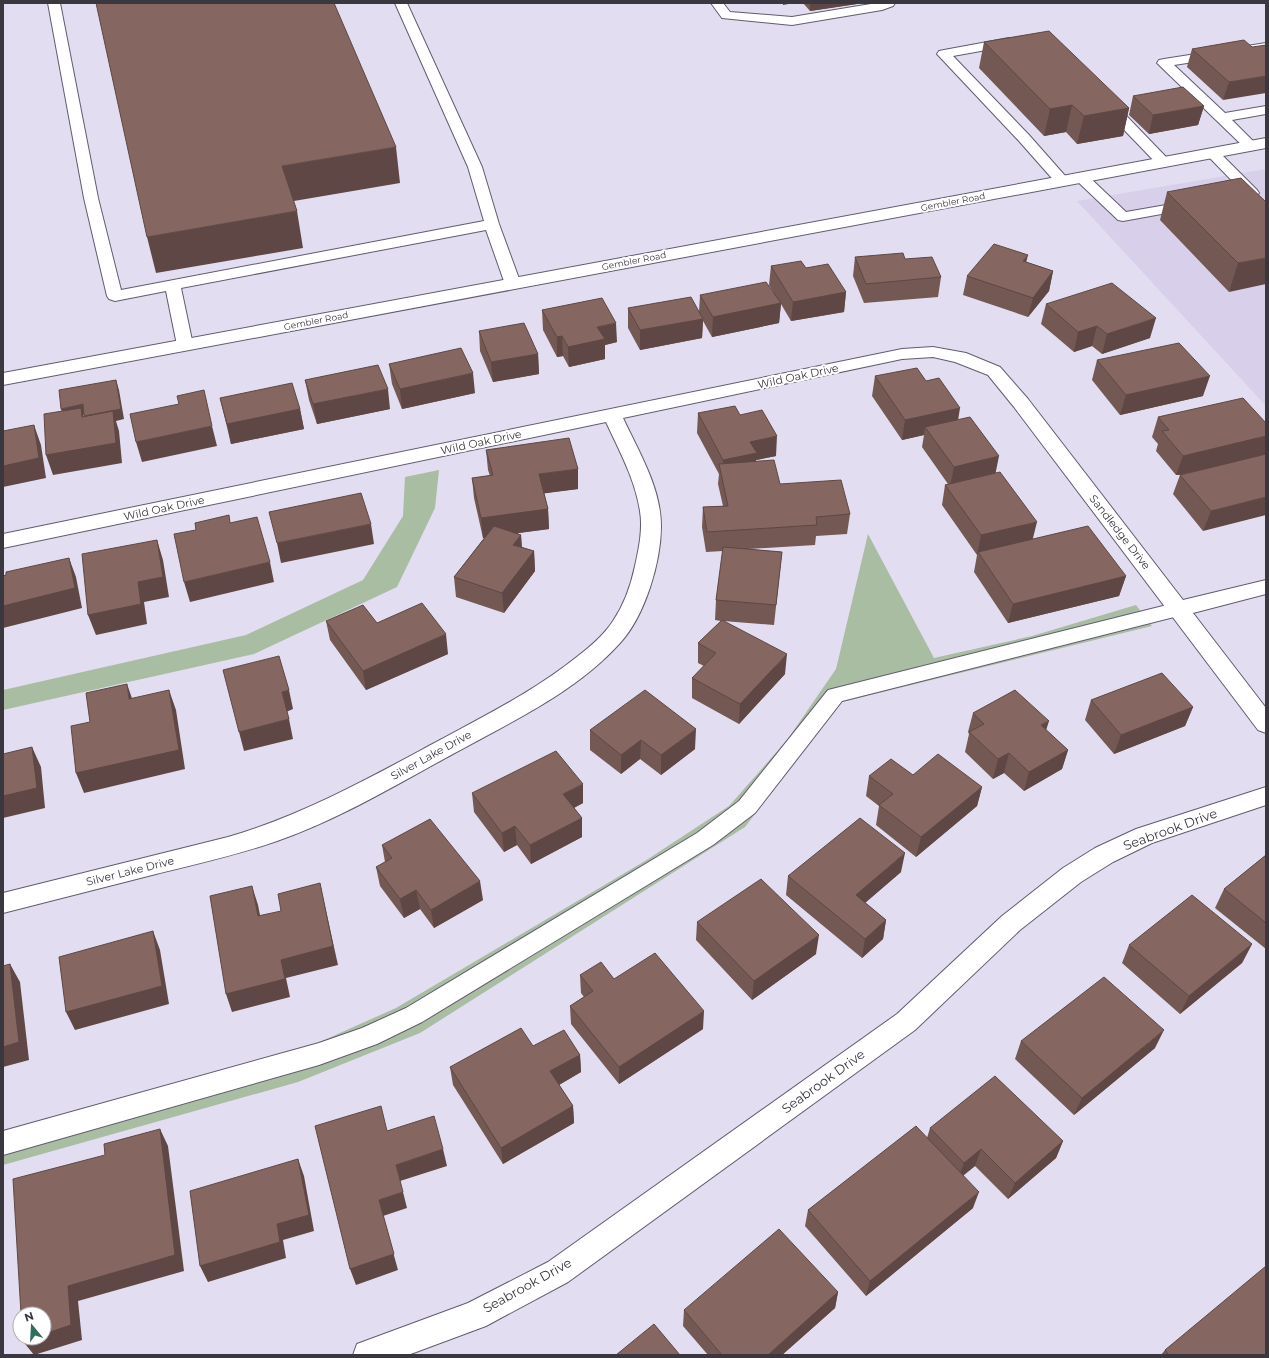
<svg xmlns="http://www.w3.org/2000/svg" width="1269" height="1358" viewBox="0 0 1269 1358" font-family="Montserrat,sans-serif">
	<rect width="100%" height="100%" fill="#e3ddf1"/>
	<path fill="#d8d0ea" d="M1266,169V406L1077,201Z"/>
	<path fill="#a9bda3" d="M439,470L435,508L397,587L254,654L3,710V690L246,635L363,580L403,516L405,477Z
		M868,534L934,658L1032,636L1136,605L1152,626L842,702L745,827L420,1033L298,1082L3,1165V1133L304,1049L396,1008L645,861L729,806L787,740L836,669Z"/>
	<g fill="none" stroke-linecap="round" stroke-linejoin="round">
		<g stroke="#615c6d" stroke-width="2">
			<path id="lane" d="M48,3H60L98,198L121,290L484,221L468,167L395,3H407L482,167L499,224L521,284L519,287L513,289L507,287L505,284L486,230L181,288L193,345L191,348L185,350L179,348L177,345L166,291L115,301L109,299L107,296L84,198Z
				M711,3H723L730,12L792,17L877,3H895L893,6L882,10L792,25L722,18Z
				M1009,38L1014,39L1015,42L1014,45L953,56L1029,135L1067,178L1069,181L1067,184L1062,185L1057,184L1019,141L937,54L939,51L944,50Z
				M1266,43V51L1174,65L1225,113L1266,106V114L1232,120L1258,146L1256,149L1251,150L1246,149L1157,63L1159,60L1164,59Z
				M1107,100L1112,101L1168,159L1170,162L1168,165L1163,166L1158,165L1102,107L1100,104L1102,101Z
				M1212,149L1217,150L1257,190L1259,193L1257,196L1246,198L1241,197L1239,194L1242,191L1205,153L1207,150Z
				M1082,174L1087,175L1126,212L1189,201L1194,202L1196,205L1194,208L1189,209L1123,221L1118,220L1077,181L1075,178L1077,175Z
				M1179,602L1186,604L1189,609L1186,614L842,701L755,813L713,845L422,1022L377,1044L319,1065L3,1155V1131L319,1043L362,1028L406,1008L697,833L739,801L828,690Z"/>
		</g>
		<g stroke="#615c6d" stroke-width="2">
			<path id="street" d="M933,347L966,353L1000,367L1028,399L1183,600L1266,580V594L1193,613L1266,708V733L1258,730L1014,407L988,375L955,362L933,357L902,359L623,418C639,452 661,488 661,526C661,562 645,616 620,643C575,693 509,723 451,755C394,786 338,820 277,841C237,855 196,864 156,874C105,887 54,900 3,913V893L228,837C304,815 371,777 440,740C488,714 536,690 578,656C591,646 604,635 613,621C624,605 631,585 635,566C639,548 643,529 640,511C635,479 619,450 606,422L3,548V534L902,349Z
				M1266,787V805L1152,843L1113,862L1081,882L1020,930L915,1030L568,1282L486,1326L408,1355H353L357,1344L468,1303L548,1262L897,1014L1002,916L1063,868L1095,848L1136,829Z"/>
		</g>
		<g stroke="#615c6d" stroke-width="2">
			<path id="secondary" d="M1266,138V148L3,385V373Z"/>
		</g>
		<use href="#lane" fill="#fff" fill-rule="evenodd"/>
		<use href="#street" fill="#fff" fill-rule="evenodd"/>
		<use href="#secondary" fill="#fff" fill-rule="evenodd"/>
	</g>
	<path fill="#735853" d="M803,3H857V4L810,11Z
		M984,42L1129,108L1123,136L1077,144L1066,132L1044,136L979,68Z
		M1252,47L1223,100L1187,67L1192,49Z
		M1133,96L1204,106L1198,125L1149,134L1129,115Z
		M1167,192L1266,202L1229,292L1160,220Z
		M855,257L905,259L941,277L938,297L864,303L853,276Z
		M1026,262L1053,271L1049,291L1028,317L963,295L967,276Z
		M771,266L806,268L846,292L844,312L791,321L781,304L779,323L712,337L703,321L702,338L640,350L628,328V308L699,312L700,295L774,293L769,285Z
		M1046,304L1150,338L1102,354L1092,346L1074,352L1041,324Z
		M542,310L617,342L605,345V359L569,367L563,356L557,357L543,330Z
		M479,331L538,354L539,374L493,382L480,351Z
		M1097,360L1203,396L1120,415L1092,380Z
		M389,364L475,393L402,409L392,384Z
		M875,376L926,381L958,420L996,473L1033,540L1126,576L1119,596L1008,623L974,572L977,555L942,505L945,485L948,484L922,447L924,435L902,440L872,396Z
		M305,380L390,409L317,424L309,400Z
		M220,398L300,409L304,429L231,444Z
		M698,413L740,415L776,456L756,460V461L780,484L850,514L847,534L816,536L815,545L749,549L782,552L774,625L723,621L785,674L739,724L692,698V678L704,666L698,663V643L721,621L715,620L716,600L723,551L706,552L702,527L703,507L723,506L718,484L719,474L697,433Z
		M1158,417L1266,423L1203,531L1173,494L1180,475H1176L1156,451L1158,444L1152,437Z
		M486,450L578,489L544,493L548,509L549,529L517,533L521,535L522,547L534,551L535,571L504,613L456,597L454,577L484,538H483L474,498L472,478L490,476L488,470Z
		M326,621L377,623L448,654L366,690L330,640Z
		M1091,700L1193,707L1185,726L1114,754L1085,720Z
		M973,713L1046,730L1068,750L1062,769L1024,791L1004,773L993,779L965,752L969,734L968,732Z
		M590,730L695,749L661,775L640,759L621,774L590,750Z
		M869,776L982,787L977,806L916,857L876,825L879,806L866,796Z
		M472,793L583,803L574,808L582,818V837L531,864L517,845L504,852L474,812Z
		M382,845L483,900L434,928L420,909L404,918L380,886L376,867L385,862Z
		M1266,855V949L1215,908L1224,889Z
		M901,872L865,903L886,920L883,939L862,958L786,895L788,876Z
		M697,922L816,954L752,1000L696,940Z
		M1252,944L1242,963L1180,1014L1122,963L1129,945Z
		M580,975L614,979L703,1029L619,1084L571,1024L570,1006L584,997L581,993Z
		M1021,1041L1155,1048L1074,1115L1015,1059Z
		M533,1046L580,1055L581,1072L559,1085L573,1106L574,1123L503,1164L453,1085L450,1067Z
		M930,1128L1063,1141L1056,1158L1008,1199L975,1166L963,1176L973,1208L866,1296L805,1226L808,1210L927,1138Z
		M838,1292L835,1308L782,1355H708L683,1326L684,1310Z
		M1165,1350L1266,1355H1161Z"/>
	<path fill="#5e4744" d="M783,3H794L783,5Z
		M810,3H857V4L810,11Z
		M1266,76V93L1223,100L1229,82Z
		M1072,105L1066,132L1044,136L1050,109Z
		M1204,106L1198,125L1149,134L1153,115Z
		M1129,108L1123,136L1077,144L1084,116Z
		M396,147L400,183L288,202L282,166Z
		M297,211L303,248L156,273L147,237Z
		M1028,255L1023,275V261Z
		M1266,258V284L1229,292L1238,263Z
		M1053,271L1049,291L1028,317L1033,298Z
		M846,292L844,312L791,321L793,302Z
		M781,303L779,323L712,337L713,317Z
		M1156,318L1150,338L1102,354L1107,334Z
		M703,319L702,338L640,350V330Z
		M616,323L617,342L605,345V359L569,367L568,347L597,327Z
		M1097,326L1092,346L1074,352L1078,332Z
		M562,336L563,356L557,357V337Z
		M538,354L539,374L493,382L491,362Z
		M473,373L475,393L402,409L400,389Z
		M1210,376L1203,396L1120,415L1126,395Z
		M116,380L119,390L124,419L116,421L119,431L122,463L53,475L46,455L87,426L84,416Z
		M388,389L390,409L317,424L313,404Z
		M83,404L86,414L83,415L87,427L64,419L61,409Z
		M960,408L957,427H925L924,435L902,440L905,420Z
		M300,409L304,429L231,444L227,424Z
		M34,425L41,445L46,478L3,487V466Z
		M212,426L217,446L142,462L136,442Z
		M777,436L776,456L756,460L755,473L722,477L723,460L750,442Z
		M1266,436V455L1176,475L1183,456Z
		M999,456L995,476L950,487L954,467Z
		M578,469V489L540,494L539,474Z
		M1266,497V515L1203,531L1211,511Z
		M548,509L549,529L483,538L481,518Z
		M1037,522L1032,542L978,552L977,555L981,535Z
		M371,524L374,544L281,563L277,543Z
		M521,535L522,555L513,545Z
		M157,540L163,560L169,597L144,602L147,624L96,635L88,615L138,582Z
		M534,551L535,571L504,613L502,593Z
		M69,558L76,577L82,608L3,628V606Z
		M270,562L274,582L190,602L184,582Z
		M1126,576L1119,596L1008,623L1013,604Z
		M446,634L448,654L366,690L363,671Z
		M787,654L785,674L739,724L740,704Z
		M127,684L134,704L129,699Z
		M169,690L176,710L185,769L84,793L76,773Z
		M289,690L293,709L286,712L282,692Z
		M1193,707L1185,726L1114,754L1121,735Z
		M289,719L293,739L244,751L239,732Z
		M1049,721L1043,740L1041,725Z
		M696,729L695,749L661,775V755Z
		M641,740L640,759L621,774V755Z
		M32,747L41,767L45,808L3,818V796Z
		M1068,750L1062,769L1024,791L1029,772Z
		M1009,753L1004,773L993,779L998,759Z
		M583,784V803L564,813L563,794Z
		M982,787L977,806L916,857L921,837Z
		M582,818V837L531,864L530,845Z
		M515,826L517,845L504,852L502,833Z
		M905,853L901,872L852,914L856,895Z
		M480,881L483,900L434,928L431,910Z
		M320,883L324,902L338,965L286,978L290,997L232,1012L226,994L281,960Z
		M252,886L258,905L264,935L258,916Z
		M416,890L420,909L404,918L400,899Z
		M886,920L883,939L862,958L865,939Z
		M153,931L160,950L169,1004L75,1030L66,1012Z
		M819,935L816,954L752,1000L754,981Z
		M1252,944L1242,963L1180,1014L1189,996Z
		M10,964L20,982L29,1060L3,1067V1047Z
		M704,1011L703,1029L619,1084V1067Z
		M1164,1030L1155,1048L1074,1115L1082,1098Z
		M580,1055L581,1072L552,1089L550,1071Z
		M573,1106L574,1123L503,1164L501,1148Z
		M160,1129L168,1146L184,1271L78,1301L82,1340L34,1355L22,1340L30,1338H44V1334L68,1286Z
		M1063,1141L1056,1158L1008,1199L1015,1183Z
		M443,1149L447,1166L400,1181L396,1165Z
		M981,1149L975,1166L958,1179L964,1163Z
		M298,1159L304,1176L314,1231L283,1240L286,1258L208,1282L200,1266L277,1224Z
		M403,1192L407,1208L383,1216L398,1270L356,1285L350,1269L379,1200Z
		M979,1192L973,1208L866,1296L870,1281Z
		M838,1292L835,1308L782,1355H768Z"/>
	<path fill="#866661" stroke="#5e4744" d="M96,3H334L396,147L282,166L297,211L147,237Z
		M1049,31L1129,108L1084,116L1072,105L1050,109L984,42Z
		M1244,40L1252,47L1266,45V76L1229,82L1192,49Z
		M1183,87L1204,106L1153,115L1133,96Z
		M1241,178L1266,202V258L1238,263L1167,192Z
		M994,244L1028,255L1023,261L1053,271L1033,298L967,276Z
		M903,253L905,259L932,257L941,277L866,284L855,257Z
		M801,261L806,268L828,264L846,292L793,302L771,266Z
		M766,282L781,303L713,317L700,295Z
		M1112,283L1156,318L1107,334L1097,326L1078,332L1046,304Z
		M691,297L703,319L640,330L628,308Z
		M602,298L616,323L597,327L605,339L568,347L562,336L557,337L542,310Z
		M524,323L538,354L491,362L479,331Z
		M1179,343L1210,376L1126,395L1097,360Z
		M461,348L473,373L400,389L389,364Z
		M378,365L388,389L313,404L305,380Z
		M917,368L926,381L939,378L960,408L905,420L875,376Z
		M116,380L121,409L84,416L83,404L61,409L59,390Z
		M292,383L300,409L227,424L220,398Z
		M204,390L212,426L136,442L130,414L179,404L177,396Z
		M1243,398L1266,423V436L1183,456L1162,431L1169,430L1158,417Z
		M735,406L740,415L762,410L777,436L750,442L757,453L723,460L698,413Z
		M81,408L82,417L113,411L116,443L46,455L44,414Z
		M970,417L999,456L954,467L925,427Z
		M34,425L39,458L3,466V431Z
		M569,438L578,469L539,474L548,509L481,518L472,478L493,475L486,450Z
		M1266,454V497L1211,511L1180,475Z
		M774,460L780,484L841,480L850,514L816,517L817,525L707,532L703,507L728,506L719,464Z
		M1000,472L1037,522L981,535L945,485Z
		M361,493L371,524L277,543L269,512Z
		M229,515L230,523L257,517L270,562L184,582L174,534L196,530L195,523Z
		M494,526L521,535L513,545L534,551L502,593L454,577Z
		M1088,526L1126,576L1013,604L978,552Z
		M157,540L163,577L138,582L141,604L88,615L82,554Z
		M723,547L782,552L776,605L716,600Z
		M69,558L75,588L3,606V576L6,575V572Z
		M422,603L446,634L363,671L326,621L363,605L377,623Z
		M722,620L787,654L740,704L692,678L716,653L698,643Z
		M279,656L289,690L282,692L289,719L239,732L223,670Z
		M1162,673L1193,707L1121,735L1091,700Z
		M127,684L129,699L169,690L179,750L76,773L71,726L90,722L86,693Z
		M645,690L696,729L661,755L641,740L621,755L590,730Z
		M1015,690L1049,721L1041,725L1068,750L1029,772L1009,753L998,759L969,732L984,724L973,713Z
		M32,747L37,788L3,796V754Z
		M556,751L583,784L563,794L582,818L530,845L515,826L502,833L472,793Z
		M938,754L982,787L921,837L879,805L893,794L869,776L891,759L913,775Z
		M860,818L905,853L856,895L886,920L865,939L788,876Z
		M430,819L480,881L431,910L416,890L400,899L376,867L392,858L382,845Z
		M1266,855V923L1224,889Z
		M761,879L819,935L754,981L697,922Z
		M320,883L333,946L281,960L285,979L226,994L210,896L252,886L258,916L281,911L278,894Z
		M1192,895L1252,944L1189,996L1129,945Z
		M153,931L162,986L66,1012L59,957Z
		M655,953L704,1011L619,1067L570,1006L593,991L580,975L601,962L614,979Z
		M10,964L19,1042L3,1047V966Z
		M1104,977L1164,1030L1082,1098L1021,1041Z
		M521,1028L533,1046L564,1030L580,1055L550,1071L573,1106L501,1148L450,1067Z
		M995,1076L1063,1141L1015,1183L981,1149L964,1163L930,1128Z
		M381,1106L387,1131L434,1116L443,1149L396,1165L403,1192L379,1200L394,1254L350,1269L315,1126Z
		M916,1126L979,1192L870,1281L808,1210Z
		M160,1129L175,1255L68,1286L71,1325L44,1334V1314H21L13,1179L105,1155L104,1144Z
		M298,1159L309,1215L277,1224L280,1242L200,1266L190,1191Z
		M779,1229L838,1292L768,1355H722L684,1310Z
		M1266,1266V1355H1169L1165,1350Z
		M654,1324L680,1355H616Z
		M22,1338H30L22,1340Z"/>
	<g text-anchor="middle" stroke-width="4" stroke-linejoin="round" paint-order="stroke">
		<g font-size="9" fill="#3a373f" stroke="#fff">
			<text transform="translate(953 202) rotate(-11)" y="3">Gembler Road</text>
			<text transform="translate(634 261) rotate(-11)" y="3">Gembler Road</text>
			<text transform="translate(316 321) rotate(-11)" y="3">Gembler Road</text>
		</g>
		<g font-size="11" fill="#3a373f" stroke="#fff">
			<text transform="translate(798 376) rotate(-12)" y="4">Wild Oak Drive</text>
			<text transform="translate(481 442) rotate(-12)" y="4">Wild Oak Drive</text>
			<text transform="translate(164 508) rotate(-12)" y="4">Wild Oak Drive</text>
			<text transform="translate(1120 532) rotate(52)" y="4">Sandledge Drive</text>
			<text transform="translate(431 755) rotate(-29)" y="4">Silver Lake Drive</text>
			<text transform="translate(130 871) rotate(-14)" y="4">Silver Lake Drive</text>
		</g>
		<g font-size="13" fill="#3a373f" stroke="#fff">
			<text transform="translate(1170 829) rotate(-20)" y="5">Seabrook Drive</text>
			<text transform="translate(823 1081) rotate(-36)" y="5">Seabrook Drive</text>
			<text transform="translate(527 1285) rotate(-29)" y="5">Seabrook Drive</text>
		</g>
	</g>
	<rect width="1269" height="1358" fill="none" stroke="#3a373f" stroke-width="8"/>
	<g transform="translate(32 1326) rotate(342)"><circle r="19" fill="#ffffff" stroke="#b0afb2"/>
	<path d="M0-3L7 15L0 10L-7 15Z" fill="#2f6e5b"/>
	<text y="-6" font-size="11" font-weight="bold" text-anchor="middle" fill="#3a373f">N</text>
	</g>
</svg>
